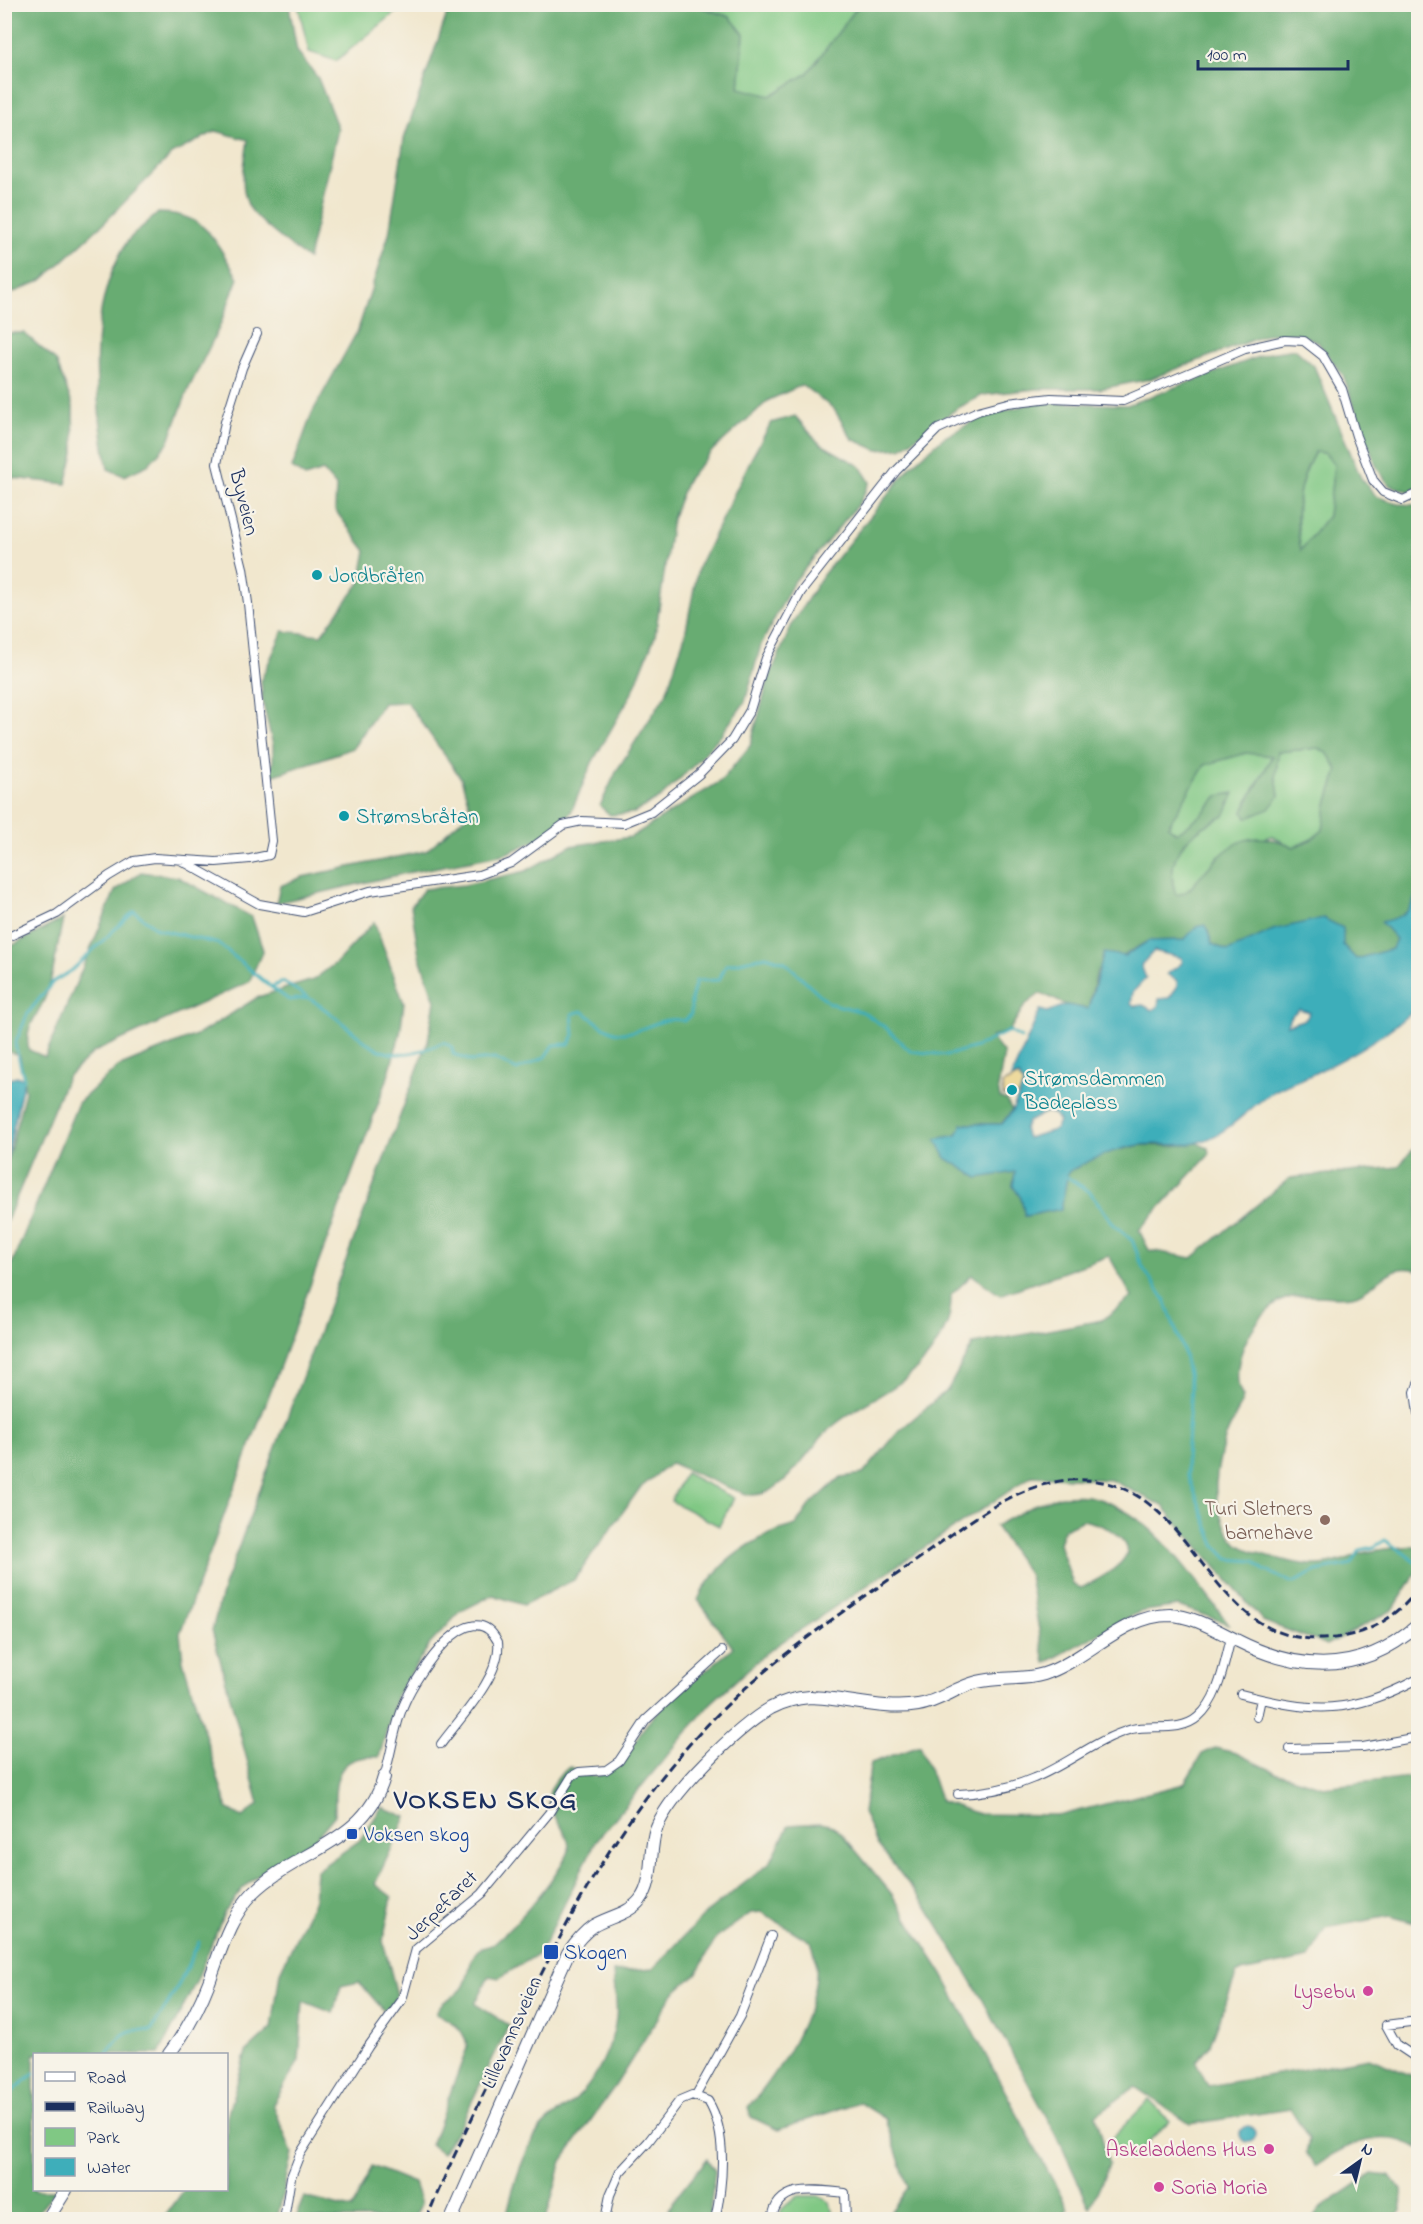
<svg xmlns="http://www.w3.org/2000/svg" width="1423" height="2224" viewBox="0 0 1423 2224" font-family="'Indie Flower',sans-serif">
	<rect width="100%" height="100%" fill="#f7f3e8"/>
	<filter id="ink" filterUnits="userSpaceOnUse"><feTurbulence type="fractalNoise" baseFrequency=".0167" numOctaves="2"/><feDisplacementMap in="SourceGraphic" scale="12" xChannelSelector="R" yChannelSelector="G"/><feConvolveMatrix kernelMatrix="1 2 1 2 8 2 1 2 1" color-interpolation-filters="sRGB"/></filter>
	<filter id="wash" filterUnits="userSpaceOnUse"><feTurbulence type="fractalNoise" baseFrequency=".008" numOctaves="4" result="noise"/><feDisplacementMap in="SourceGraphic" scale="24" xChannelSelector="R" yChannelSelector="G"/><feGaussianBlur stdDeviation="1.35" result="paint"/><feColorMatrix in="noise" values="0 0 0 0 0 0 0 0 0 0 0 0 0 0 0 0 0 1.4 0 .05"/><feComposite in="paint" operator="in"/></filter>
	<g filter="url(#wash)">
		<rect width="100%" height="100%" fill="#f1e7ce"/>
		<path fill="#80c884" stroke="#4e7c71" stroke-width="1.5" d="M298,5V4L399,5L397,11L336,61L309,52Z
			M694,5H859L807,74L770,96L739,88L744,35L730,17Z
			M1315,452L1325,453L1334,465L1328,516L1301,551C1295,513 1295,486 1315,452Z
			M1318,748L1328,753L1338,770L1327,804L1323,830L1312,839L1294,847L1271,836L1218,857L1186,893L1176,895C1162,855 1190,831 1224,816L1218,796L1202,814L1177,833L1168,826L1204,765L1246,753L1272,755C1264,775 1251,791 1243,812L1248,818L1279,796L1276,776L1278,752Z
			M685,1473L734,1498L719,1526L671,1501Z
			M1149,2100L1169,2121L1130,2160L1110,2140Z
			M797,2196H818L830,2202L834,2219L779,2220L782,2209Z"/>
		<path fill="#68ac72" stroke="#426e68" stroke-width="1.5" fill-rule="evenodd" d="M5,4L289,5L297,51L318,78L338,129L308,259C293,248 255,220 248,205C239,184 245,161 248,140L216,131L172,154L104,223L42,280L10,294L5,293Z
			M450,5H694L730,17L744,34L739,88L770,96L807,74L859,5H1418V488L1411,492L1389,485L1377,468L1343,375L1317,341L1298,334H1268L1150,379L1100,389H1036L983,395L958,408L901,448L877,450L852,439L834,409L802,385L769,400L713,450L687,480L672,519L655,636L633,691L592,763L571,812L553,833L505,854L407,873L276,903L280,886L302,877L426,851L471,811L461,778L407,702L383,703L353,748L269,777L273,761V745L263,704L261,680L283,631L321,635L360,583L366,551L335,510L336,486L323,471L305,477L292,468L312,413L358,330L389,234L404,139Z
			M158,213C208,213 214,241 238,278L219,328L188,390L168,443L148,465L124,476L108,469C94,396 86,311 125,245C132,233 148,223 158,213Z
			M4,333H24L56,361L73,406L74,453L66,484L5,477Z
			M1295,349L1314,366L1361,478L1376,496L1398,504L1418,505V890L1412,908L1396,919V939L1392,949L1356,959L1343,945L1246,944L1228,951L1212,944L1206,926L1196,927L1185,940L1148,941L1097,971L1088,1009L1066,1005L1041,993L1025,1005L1009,1031L991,1037L1004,1054L998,1088L1000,1098L1006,1100L1012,1111L1001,1124H963L957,1135L937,1139L1015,1172L1013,1186L1021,1198L1025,1216L1060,1209L1068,1172L1101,1154L1141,1145L1172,1146L1197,1143L1208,1148L1209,1155L1139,1230L1149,1250L1192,1258L1290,1178L1398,1167L1418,1143V1270C1413,1269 1405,1268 1400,1269C1383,1272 1369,1293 1352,1296C1333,1299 1312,1293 1292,1297C1258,1304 1224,1366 1243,1397C1239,1413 1230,1424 1225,1439C1221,1452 1217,1470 1216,1484C1215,1502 1224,1530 1237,1543C1246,1552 1302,1566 1316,1565C1334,1565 1347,1558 1364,1553C1382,1548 1400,1547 1418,1546V1570L1393,1610L1327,1645L1263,1621L1163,1506L1111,1480L1032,1476L767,1652L710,1704L596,1841L540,1953L499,1978L489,1976L475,2004L509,2025L461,2124L442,2153L431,2145L467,2048C465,2028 452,2022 436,2013C441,1999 453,1999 462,1989C471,1978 467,1962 477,1951C481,1946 488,1948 493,1944C516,1925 546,1890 561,1865C564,1860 570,1854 569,1848C569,1824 535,1809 555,1782C560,1775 563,1771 571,1767C585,1775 591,1781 609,1771C630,1761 632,1742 646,1725C666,1700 707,1670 733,1648L698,1600C714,1563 757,1535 796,1525L808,1507L841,1477L863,1474L899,1431L948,1389L973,1344L1102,1320L1132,1297L1109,1256L1000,1295L972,1275L951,1295C951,1319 948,1324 936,1345C908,1390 870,1395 833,1426C810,1444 786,1496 752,1495C741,1495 685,1469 671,1463L640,1488L574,1580L523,1605L493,1595L461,1611L430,1644L397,1695L379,1757C336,1754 334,1779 335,1815L315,1839L262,1872L242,1889L224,1913L196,1982L159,2054H34V2190H56L33,2219L5,2220L4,1283L78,1103L118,1067L201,1033L258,997L313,980L337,962L374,922L404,1003L400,1034L387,1080L180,1633L183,1661L227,1808L242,1817L259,1804L212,1630L224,1586L428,1041L435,1001L419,955L411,906L424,889L464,885L526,871L570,846L631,837L721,781L750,746L769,678L793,622L823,575L911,466L943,438L985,415L1039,402L1127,405L1269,353ZM1315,452L1325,453L1334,465L1328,516L1301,550C1293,516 1297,483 1315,452ZM1318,748L1328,754L1338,770L1327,804L1323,830L1312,839L1294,847C1249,827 1232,841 1201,876C1193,885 1189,893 1176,895C1162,855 1190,831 1224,816L1234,793L1218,796L1202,814L1177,833L1168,826L1205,765L1246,753L1272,756C1264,776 1251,792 1243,812L1247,818L1269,809L1279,796L1276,776L1278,752Z
			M795,416L819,443L860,466L870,482L859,503L793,583L761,645L745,702L723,732L696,763L661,797L634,813L610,815L600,806L617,770L666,694L685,635L698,568L751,459L771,423Z
			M141,872L178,877L252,917L263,950L249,982L94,1052L67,1077L5,1225V1170L25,1092L20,1056L5,1050V955L13,945L63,919C57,944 55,974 45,998C37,1017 23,1028 29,1050L45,1057L115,891Z
			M1061,1496C1069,1496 1080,1495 1088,1496C1153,1510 1190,1576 1229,1624L1178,1606L1139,1612L1045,1663L1029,1575L995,1526L1036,1504ZM1083,1520C1101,1524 1125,1532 1127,1553C1121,1569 1096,1580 1081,1588L1073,1584L1059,1543L1064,1529Z
			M920,1745L941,1801L979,1814L1062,1815L1184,1784L1202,1754L1215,1748L1236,1753L1275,1772L1323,1787L1418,1776V1924L1390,1916L1325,1928L1309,1958L1237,1973L1210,2045L1196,2062L1208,2086L1369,2058L1418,2078V2148C1383,2127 1345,2144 1315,2166L1306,2154L1309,2139L1291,2109L1190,2124L1135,2087L1096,2115L1109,2165L1090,2208L1057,2136L980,1995L927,1907L877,1844L863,1812L871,1763Z
			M382,1807L406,1817L375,1884L392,1897L383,1941L397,1995L386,2013L359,1982L341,1986L333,2013L303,2001L299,2061L273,2104L292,2153L277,2219H163L184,2190H226L227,2116L246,2052L272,2028L280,1972L314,1900L316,1871L360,1840Z
			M821,1823L833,1826L842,1834L891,1893L943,1975L1068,2209L1059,2219H885L908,2188L886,2119L859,2102L778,2130L751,2117L748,2107C780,2074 833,1989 811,1942L762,1912L751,1913L717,1937L696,1974L672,1995L617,2083L562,2161L546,2219H506C512,2190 522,2154 540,2129C550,2116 566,2109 578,2097C597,2079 613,2044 616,2018C618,2004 614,1987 613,1972L653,1969L705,1914L770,1863L789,1825Z
			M707,2159L715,2171L709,2219H665L673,2201Z
			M372,2166L414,2183L421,2204L414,2219H298V2211L304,2197L352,2209Z
			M1372,2174L1390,2176L1401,2190L1402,2210L1394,2219H1312L1319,2209Z"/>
		<path fill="#eeda9e" stroke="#84847e" stroke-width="1.5" d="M1019,1076L1023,1084L1019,1095L1003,1096L1002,1084Z"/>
		<path fill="#3eaeba" stroke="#2c6e8c" stroke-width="1.5" fill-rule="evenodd" d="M1418,890V1006C1389,1034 1352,1055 1315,1073C1301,1080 1283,1085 1270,1094C1245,1111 1228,1134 1199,1142C1179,1148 1159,1142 1140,1145C1113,1149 1091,1159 1068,1172L1061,1209L1025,1216L1021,1198L1013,1186L1015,1172L978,1178L946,1158L936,1139L957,1135L962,1124H1002L1012,1111L1023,1085L1019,1076L1011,1078L1040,1010L1047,1012L1066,1005L1088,1009L1104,953L1125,956L1148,941L1184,940L1196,927L1206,925L1212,944L1228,951L1273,930L1323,918L1343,928V945L1356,959L1392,949L1396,939L1381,922C1404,917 1411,913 1418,890ZM1154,951L1182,958V963L1167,974L1177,981V987L1169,998L1159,999L1158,1006L1152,1010L1143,1005L1135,1006L1131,1003L1133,992L1146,978L1141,965ZM1299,1009L1310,1012L1306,1019L1287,1025L1290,1017ZM1046,1112L1054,1114L1059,1121L1055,1130L1027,1138L1024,1129L1028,1122Z
			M16,1076L24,1079L5,1165V1078L9,1080Z
			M1240 2134a8 8 0 1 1 16 0a8 8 0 1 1-16 0Z"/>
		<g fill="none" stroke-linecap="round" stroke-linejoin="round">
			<path stroke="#3eaeba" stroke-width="3" d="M271,987L289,1000L307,998
				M24,1079L15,1044L28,1013L53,982L71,971L134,911L157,929L219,944L271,987L283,982C298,991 313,1000 326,1010C373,1045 381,1070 444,1042L452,1047L453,1054L471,1061L495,1059L517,1070L545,1057L553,1045L569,1044L574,1035L572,1014L582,1011C591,1017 604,1029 614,1032C638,1038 661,1013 684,1021L691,1014V1000L696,981L719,980L726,965L766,956L785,962L829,1003L863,1012L886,1028L910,1051L947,1055L976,1047L1009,1031L1021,1038
				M1067,1177L1090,1192L1115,1226L1132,1240L1143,1268L1165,1300L1183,1350L1191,1388L1186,1459L1188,1475L1215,1545L1228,1559L1254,1561L1264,1570L1293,1583L1316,1571L1352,1564L1360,1550L1374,1547L1385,1540L1418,1563
				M107,2054C122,2034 125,2027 151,2031L176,1990L199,1942
				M4,2108L13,2091L34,2073"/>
		</g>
	</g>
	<g filter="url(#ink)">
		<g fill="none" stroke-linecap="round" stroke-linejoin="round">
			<g stroke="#3b4b6f" stroke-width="10">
				<path id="street" d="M182,861L259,904L304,912L370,891L479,875L511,863L563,825L582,821L624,823L651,812L699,774L732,740L750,710L766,658L801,592L896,471L938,429L978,411L1008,403L1051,398L1123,401L1245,349L1285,340L1304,341L1323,356L1342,389L1356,436L1373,480L1383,492L1403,500L1418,493
					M4,939L57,914L109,876L134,861L155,858L216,862L250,859L269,855L272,841L248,603L243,568L217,464L225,422L242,368L257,334
					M1418,1384L1415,1392L1418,1413
					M1241,1694C1315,1713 1349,1715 1418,1679
					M1257,1717L1261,1699
					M1289,1749L1363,1747L1418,1737
					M384,1777C392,1753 394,1725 405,1702C416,1676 471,1589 498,1642C502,1675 460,1718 441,1744
					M958,1794C982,1793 1011,1788 1034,1778C1067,1765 1096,1739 1132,1729C1152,1724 1180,1733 1198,1717C1219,1699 1224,1664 1231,1638
					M1418,2021L1386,2025L1397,2045L1418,2059
					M696,2095L740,2016L771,1936
					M284,2220L291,2177L300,2154L368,2047L402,2000L416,1949L482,1894L549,1813L572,1776L579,1772L606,1770L619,1761L646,1720L722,1651
					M605,2220L610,2195L620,2172L648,2142L680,2100L692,2095L708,2101C728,2133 723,2184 715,2220
					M772,2220C776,2182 818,2190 845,2193L846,2220"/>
			</g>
			<g stroke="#3b4b6f" stroke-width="14">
				<path id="secondary" d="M169,2054C186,2032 199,2008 209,1982C221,1950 229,1918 253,1893C296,1850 366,1843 384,1777
					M47,2220L66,2190
					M451,2220L568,1953C575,1943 583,1933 593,1926C608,1917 629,1914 640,1900C655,1881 648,1851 656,1829C669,1794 738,1727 771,1708C784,1701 796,1698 810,1697C845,1698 884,1711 918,1705C939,1702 956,1687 977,1682C999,1676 1022,1681 1044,1674C1088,1659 1122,1615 1170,1615C1194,1616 1217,1631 1238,1641C1301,1673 1363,1674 1418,1625"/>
			</g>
			<use href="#street" stroke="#fff" stroke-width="8"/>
			<use href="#secondary" stroke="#fff" stroke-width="12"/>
			<path stroke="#1b2f5e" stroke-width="3" stroke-dasharray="9 4.5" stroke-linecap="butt" d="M426,2220C450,2162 478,2106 505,2049C566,1921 620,1811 722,1710C778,1655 842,1612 906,1568C954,1534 1008,1485 1069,1480C1204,1470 1198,1660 1341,1637C1372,1632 1399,1615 1418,1589"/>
		</g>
	</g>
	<g fill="#0f9aa8" stroke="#f7f3e8" stroke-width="2">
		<circle cx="317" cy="575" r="6"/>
		<circle cx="344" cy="816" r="6"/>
		<circle cx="1012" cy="1090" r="6"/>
	</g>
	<circle fill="#8d6e63" stroke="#f7f3e8" stroke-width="2" cx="1325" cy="1520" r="6"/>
	<g fill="#1a4fb4" stroke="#f7f3e8" stroke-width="2">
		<rect x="346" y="1828" width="12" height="12" rx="3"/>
		<rect x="543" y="1944" width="16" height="16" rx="3"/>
	</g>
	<g fill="#d1479c" stroke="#f7f3e8" stroke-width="2">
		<circle cx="1368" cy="1991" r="6"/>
		<circle cx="1269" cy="2149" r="6"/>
		<circle cx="1159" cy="2187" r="6"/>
	</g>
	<g text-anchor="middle" stroke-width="4.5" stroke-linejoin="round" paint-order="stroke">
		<g font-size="21" fill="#1b2f5e" stroke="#f7f3e8">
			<text transform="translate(245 502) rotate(76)" y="7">Byveien</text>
			<text transform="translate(441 1905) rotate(-44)" y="7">Jerpefaret</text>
			<text transform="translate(511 2032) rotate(-66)" y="7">Lillevannsveien</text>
		</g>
		<g font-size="21" fill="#0d838f" stroke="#f7f3e8" text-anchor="start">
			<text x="329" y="582">Jordbråten</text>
			<text x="356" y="823">Strømsbråtan</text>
			<text x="1024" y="1085">Strømsdammen<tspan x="1024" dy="24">Badeplass</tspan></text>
		</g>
		<g font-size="21" fill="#785e54" stroke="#f7f3e8" text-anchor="end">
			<text x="1313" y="1515">Turi Sletners<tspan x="1313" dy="24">barnehave</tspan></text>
		</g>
		<g font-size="21" fill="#164399" stroke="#f7f3e8" text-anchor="start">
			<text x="364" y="1841">Voksen skog</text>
			<text x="564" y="1959">Skogen</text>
		</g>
		<g font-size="21" fill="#b23c85" stroke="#f7f3e8" text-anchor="end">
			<text x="1356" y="1998">Lysebu</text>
			<text x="1257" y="2156">Askeladdens Hus</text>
			<text x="1171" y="2194" text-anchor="start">Soria Moria</text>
		</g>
		<g font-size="27" font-weight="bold" letter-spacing="1.5" fill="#1b2f5e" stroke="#f7f3e8">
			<text x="486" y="1808">VOKSEN SKOG</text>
		</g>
	</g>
	<rect width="1423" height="2224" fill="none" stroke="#f7f3e8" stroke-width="24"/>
	<rect x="33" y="2053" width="195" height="138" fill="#f7f3e8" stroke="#9fa5b1" stroke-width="1.5"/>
	<rect x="45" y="2072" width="30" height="9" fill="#ffffff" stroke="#9fa5b1" stroke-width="1.5"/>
	<text x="87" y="2083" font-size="18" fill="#1b2f5e">Road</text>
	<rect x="45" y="2102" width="30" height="9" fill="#1b2f5e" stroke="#9fa5b1" stroke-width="1.5"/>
	<text x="87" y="2113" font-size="18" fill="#1b2f5e">Railway</text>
	<rect x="45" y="2128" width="30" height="18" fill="#80c884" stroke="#9fa5b1" stroke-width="1.5"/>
	<text x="87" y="2143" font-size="18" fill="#1b2f5e">Park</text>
	<rect x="45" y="2158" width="30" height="18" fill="#3eaeba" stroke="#9fa5b1" stroke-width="1.5"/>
	<text x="87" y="2173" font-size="18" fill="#1b2f5e">Water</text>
	<g transform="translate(1360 2161) rotate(34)" stroke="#f7f3e8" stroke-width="4.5" paint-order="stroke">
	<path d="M0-4.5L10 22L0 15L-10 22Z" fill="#1b2f5e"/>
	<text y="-9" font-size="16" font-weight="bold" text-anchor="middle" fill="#1b2f5e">N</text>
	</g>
	<path d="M1198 60v9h150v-9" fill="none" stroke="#1b2f5e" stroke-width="3"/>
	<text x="1207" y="60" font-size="18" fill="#1b2f5e" stroke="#f7f3e8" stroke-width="4.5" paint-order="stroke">100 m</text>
</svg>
